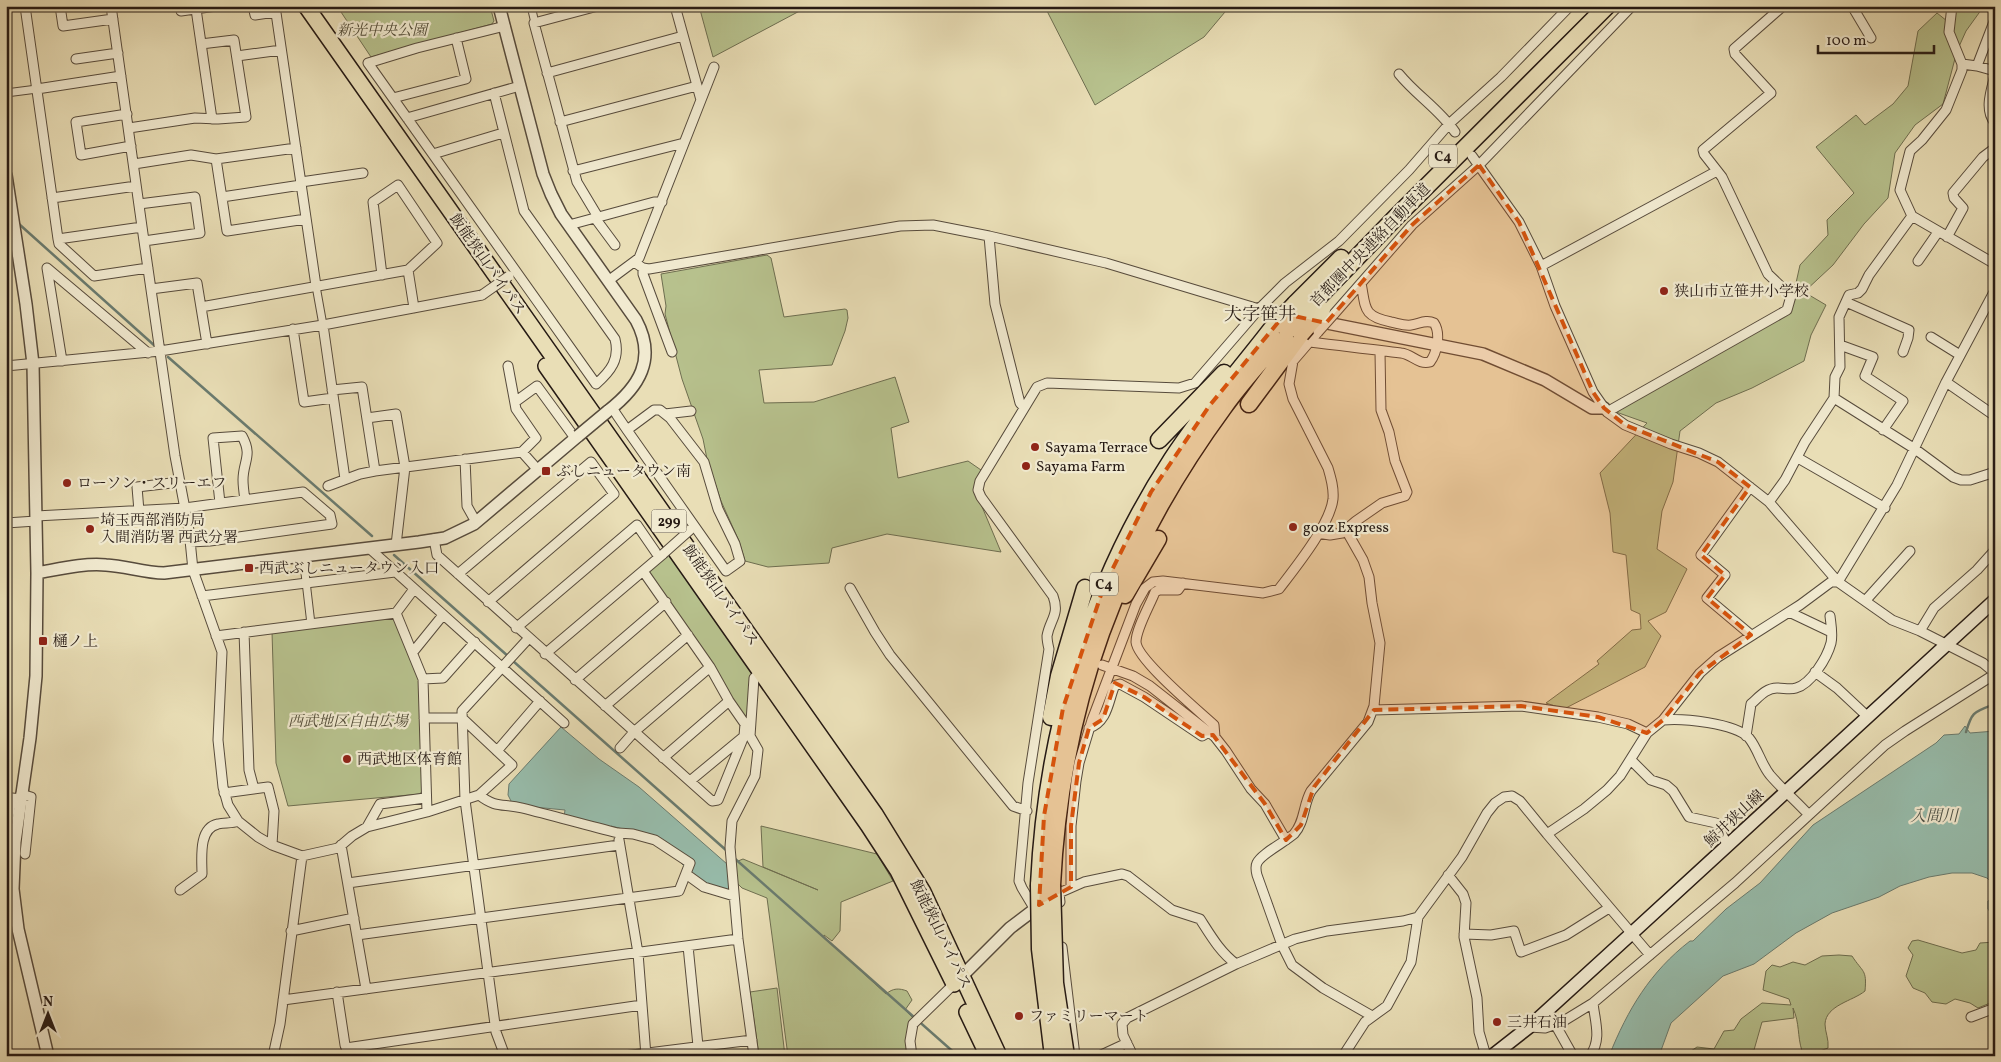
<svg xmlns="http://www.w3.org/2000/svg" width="2001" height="1062" viewBox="0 0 2001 1062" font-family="Vollkorn,'Noto Serif JP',serif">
	<rect width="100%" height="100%" fill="#e9deb6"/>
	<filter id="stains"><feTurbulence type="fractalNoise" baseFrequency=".004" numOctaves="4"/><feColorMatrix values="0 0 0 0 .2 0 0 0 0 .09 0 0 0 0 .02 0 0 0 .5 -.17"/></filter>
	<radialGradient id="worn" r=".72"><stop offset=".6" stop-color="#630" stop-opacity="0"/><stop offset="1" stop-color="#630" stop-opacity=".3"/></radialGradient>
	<path fill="#b7c18d" stroke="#6e6e50" d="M337,6H490L494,21L492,24L371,57Z
		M699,6H809L713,57Z
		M1049,6H1230L1204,37L1095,105L1047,11Z
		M1953,6H1984L1966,31L1957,51L1943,104L1915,125L1895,153L1888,198L1864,224L1833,265L1804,292L1826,305L1811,335L1804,361L1752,388L1716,403L1680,431L1673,482L1662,511L1657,549L1687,569L1666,612L1648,621L1661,636L1645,667L1564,709L1546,703L1599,664L1597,661L1632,630L1641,629L1640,614L1631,610L1626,555L1613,552L1610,513L1600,473L1647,423L1616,412L1787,306L1786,296L1796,283L1800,265L1828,235L1827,220L1854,193L1816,147L1856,115L1865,125L1893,104L1908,86L1918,31L1937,13L1952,25Z
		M767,255L771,258L784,317L845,309L847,310L848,318L845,331L832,365L759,370L764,403L814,402L895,377L909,422L891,428L898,478L968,461L981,470L975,490L1001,552L887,534L832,548L829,563L768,567L745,561L739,541L721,501L707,459L703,439L682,379L665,314L666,306L661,274Z
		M669,554L753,675L748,722L732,699L714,666L649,573V569Z
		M391,617L395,619L419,678L422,791L420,794L288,806L276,763L272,632Z
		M761,826L877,854L893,881L841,902L840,931L832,941L824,935V937L886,994C893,988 899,988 907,991L912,1000L905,1010L913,1018L910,1056H788L767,898L742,888L734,880L733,863L743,859L818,890L763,867Z
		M1918,940L1962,953L1976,950L1980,943L1995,942V1001L1978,1008L1970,1003L1955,999L1946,1004L1932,1002L1925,993L1913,988L1906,976L1913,955L1908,948L1912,941Z
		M1839,955L1852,956C1863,973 1867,969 1865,991C1853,1001 1826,1005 1825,1024C1825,1032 1829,1039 1828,1048L1812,1054L1802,1051C1797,1035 1800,1024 1793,1008L1794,1018L1762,1022L1754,1050L1744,1051L1738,1056H1689L1691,1051L1697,1047L1714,1049L1724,1031L1734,1030L1741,1019L1762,1003L1791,1005L1789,999L1763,990L1766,971L1772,965L1780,967L1793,962L1805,965L1822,956Z
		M777,988L785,1056H759L750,992Z"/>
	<path fill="#97bcab" stroke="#6a7b6f" d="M1965,726L1970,733L1995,731V919L1988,909V901L1993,898L1994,892L1991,882L1987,878L1972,873H1952L1929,877L1900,886L1879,897L1832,913L1796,933L1754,964L1723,976L1671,1023L1659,1056H1609C1628,1009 1650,972 1690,941H1693L1726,909L1760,883L1813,825L1936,743L1944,735L1959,734Z
		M561,727L599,759L639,787L727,864L730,890L729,891L705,883L690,872L655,837L611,826L610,829L564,817L565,810L513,805L508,795L509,784Z"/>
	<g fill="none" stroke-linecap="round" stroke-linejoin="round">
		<path stroke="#6a7b6f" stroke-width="2.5" d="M19,224L155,346
			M168,357L372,536
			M394,555L509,657
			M513,661L727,851
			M1966,732C1972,711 1974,712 1995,704
			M733,857L958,1056"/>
		<g stroke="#574b3c" stroke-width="9">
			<path id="pedestrian" d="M531,6L535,23
				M6,93L37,89
				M316,286L323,325
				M303,556L311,624"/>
		</g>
		<g stroke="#574b3c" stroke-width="11">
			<path id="minor" d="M25,6L58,239L142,227
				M60,6L63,26L113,19
				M111,6L144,241L175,456L189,530L193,570L222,652L218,740L223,787L228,805L238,821L258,837L272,845L302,856L338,848L352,836L367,827L380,804L425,798
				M253,6L255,15L275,12
				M275,6L316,286
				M598,6L534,23L577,182L598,217
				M1852,6L1871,38
				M1952,6L1949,32L1962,64L1977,66L1995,71
				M196,9L212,119
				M181,11L216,6
				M237,56L281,50
				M76,59L118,53
				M1962,64V70L1946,110L1922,140L1910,151L1900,190L1912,216L1995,264
				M1977,66L1995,19
				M547,73L683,36
				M1399,74C1416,95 1439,109 1455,132
				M1995,75C1991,91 1984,110 1995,123
				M37,89L121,76
				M494,93L524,211L615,339C620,359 611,371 596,384L368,63L417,48L505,26
				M393,98L466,79L456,38
				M701,100L714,67
				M127,114L76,122L81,155L131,146
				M407,118L520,86
				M560,122L697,86
				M129,128L195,118L218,119L246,117L234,40L201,44
				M433,154L503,133
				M1472,156L1519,222L1541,266L1555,306L1593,392L1607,412L1625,425L1671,444L1699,453L1718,462L1769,502L1838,582L1892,620L1920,631L1983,663L1995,673
				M216,159L227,231L306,219
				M134,164L191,155L216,159L296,148
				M573,171L684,143
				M301,182L363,173
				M222,197L301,185
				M52,198L136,186
				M139,204L195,197L200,233L144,241
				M595,218L615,245
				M569,225L654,202H662
				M989,236L995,304L1020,403L1024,407
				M1947,237L1963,208L1954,198L1953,193L1983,157L1995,148
				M58,239L59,244L94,276L148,268
				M1918,261L1938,232
				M634,262L643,268L649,269L900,226L933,225L989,236L1106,263L1259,309
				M1541,266L1717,171
				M643,268V274L672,352
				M382,275L373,202L398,185L437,243L408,270L414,308
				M608,281L639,258L701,100L675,6
				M151,289L197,283L207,344
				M1846,302L1909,330L1908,338L1903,352
				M201,307L408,270
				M1334,314L1412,225L1479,165L1632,6
				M323,325L345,479
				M293,329L304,402L333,398
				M1931,337L1960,355
				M1310,342C1341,346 1371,349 1401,353C1412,354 1418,365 1430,362C1437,353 1441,333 1434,323C1426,319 1419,324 1411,325C1404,326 1397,323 1391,322C1362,316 1366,308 1361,283
				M1840,345L1873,357L1865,376L1903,401L1883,430
				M62,361L47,268L148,353
				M6,366L160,351L323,325L482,295
				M508,366L516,409L536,438L522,452
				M1946,382L1995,416
				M332,390L362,387L375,471
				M1834,398L1835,377L1840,367L1839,317L1849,295L1858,293L1862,289L1869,275L1912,216
				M515,402L537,386L575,438
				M612,408L627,430L726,571L740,561L735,544L718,509L704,462L670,418L660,410H654L627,430
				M1607,412L1787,310L1791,296L1768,274L1722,177L1704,154L1703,150L1771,93L1735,54L1734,49L1783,6
				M665,414L691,411
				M367,418L396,414L405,467L396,545
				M1798,458L1885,508
				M465,459L467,506L476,522
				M328,486L360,474L375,471L522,452L538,470
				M1750,487L1701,555L1725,575L1707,598L1751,635
				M1769,502L1785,480L1805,442L1834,398L1915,449L1953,477L1961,480H1970L1995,472
				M220,503L213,438L242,436C253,456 243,461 243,480C243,486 244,493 245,500
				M139,511L137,487L180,482
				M36,516L185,508L303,492L330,515L332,524L210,541L190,542
				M6,523L36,521
				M1346,530L1363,560L1369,577L1372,603L1380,643L1374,706L1368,722L1311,791C1303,805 1305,822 1294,834C1285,842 1261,854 1257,863C1255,867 1256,871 1257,875L1282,945L1292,965L1323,988L1372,1016
				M1317,533L1330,535L1342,533L1356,521L1382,503L1405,496L1407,492L1395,461L1389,432L1381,410L1380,352
				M434,539L437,555L712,801L718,800L744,736L745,724L729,701L710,667L643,571
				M369,548L564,723
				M458,574L591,462L614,494L488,602
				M1838,582L1897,485L1946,382L1995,290
				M1183,583L1178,590H1159L1155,592C1150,605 1136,629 1136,642C1137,660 1199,711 1214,725L1215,737
				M850,588L875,632L890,655L1013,806L1027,811
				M202,596L395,572
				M1866,600L1910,551
				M1789,612L1831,632
				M396,613L423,679L427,812
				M516,628L637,525L659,557
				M1920,631L1934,608L1977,570L1995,550
				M244,632L249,770L254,789
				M216,636L396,613L414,589
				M413,652L443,615
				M545,654L663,554
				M1102,665L1133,676L1150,686L1215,737L1226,751L1251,789L1265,804L1286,840
				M1815,672L1837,688L1868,717
				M423,679L443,678L475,642
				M575,680L666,602
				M605,706L688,635
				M1373,710L1521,706L1598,717L1628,724L1647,733
				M1663,720C1682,718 1735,723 1749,738C1758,749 1761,764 1770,775C1782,789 1796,801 1808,814
				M1089,728C1107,722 1108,703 1114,687L1116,685L1120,684L1144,697L1202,736L1209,732
				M1746,736L1751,704C1759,697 1766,688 1777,688C1784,688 1790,690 1796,688C1811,684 1827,658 1831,643C1833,634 1831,625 1830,616
				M620,748L634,732L710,667
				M497,751L540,701
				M663,758L729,701
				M1631,760L1651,780L1666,785L1673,791L1689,817L1716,823L1728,846
				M690,781L742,738
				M224,793L268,787L274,811L272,845
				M21,794L31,797L25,854
				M367,827L427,812L479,795L512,765L462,718H424
				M6,834L12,798L21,799
				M1547,834L1650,955
				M619,840L638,953L646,1056
				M341,845L366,989
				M686,874L704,887L734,896
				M1448,875L1463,894L1466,903L1464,937L1477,998L1479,1032L1486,1056
				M348,883L619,845
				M1071,887V826L1076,781L1079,763L1092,720L1136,604L1145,588L1153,582L1163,581L1263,593L1279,589C1295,568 1330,525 1333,499C1334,488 1331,478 1328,468L1293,399L1289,384L1293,361L1318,332
				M180,890L202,874C202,859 198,828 218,824C225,822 231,824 238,821
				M1060,902L1059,893L1084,882L1122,874L1128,876L1172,910L1200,919C1211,936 1220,952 1236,964
				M1034,908L1022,888L1019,881L1028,783L1049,649C1048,645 1047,640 1047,636C1050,619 1060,615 1053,596L981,497L978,490L980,481L1037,387L1047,383L1179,388L1195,383L1259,309L1285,283L1339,241L1409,170L1449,124L1501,77L1570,6
				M291,931L354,918
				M1464,934L1491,935L1514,931L1521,952L1566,935L1609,908
				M357,935L679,891L690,863L655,840L633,834L618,833C586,825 554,816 522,808C503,803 497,809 479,795
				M688,946L699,1056
				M1062,947L1075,1056
				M337,992L345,1045L349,1056
				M283,1000L738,939
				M1971,1017L1995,1008
				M1555,1024L1573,1056
				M1529,1027L1545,1028L1562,1022L1593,1003L1735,883L1885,745L1905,731L1995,674
				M346,1048L642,1005
				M273,1056L280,1024L302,856
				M505,1056L496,1032L465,800L462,711L528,639
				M624,1056L752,1040
				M754,1056L738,939L730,847L732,821L755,776L758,750L750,736L754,678L761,672
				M912,1056L910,1041L913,1024L954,984
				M1099,1056L1127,1043
				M1133,1056L1123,1035L1122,1024L1127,1018L1236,964L1295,939L1327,931L1403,921L1418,917L1462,857L1487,813L1495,803L1504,797L1512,796L1520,801L1547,834L1584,809L1607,790L1620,776L1647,733L1663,720L1700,673L1718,657L1800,605L1831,582H1838
				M1343,1056L1365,1022L1387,1006L1411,962L1418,917
				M1590,1056C1602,1039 1595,1022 1593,1003"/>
		</g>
		<g stroke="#574b3c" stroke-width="14">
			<path id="tertiary" d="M499,6L543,174L551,194L561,214L636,320C657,359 639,387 608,411
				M6,175L26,304L33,364L37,573L36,676L30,738L15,842L13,889L18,929L48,1056
				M1259,309L1289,315
				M1317,321L1483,354L1545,380L1592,408H1604
				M37,573C60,569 83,563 106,565C126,566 144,573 164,573L419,542L445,538L474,524L578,436
				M957,981L1010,928L1043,903"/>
		</g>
		<g stroke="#261a14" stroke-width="15">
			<path id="secondary" d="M1492,1056L1529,1027L1631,934L1995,600"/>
		</g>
		<g stroke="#261a14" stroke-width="18">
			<path id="trunk" d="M306,6L875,814L923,892L999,1056
				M546,366L868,825L898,871L954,984
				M967,1012L988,1056"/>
		</g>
		<g stroke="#261a14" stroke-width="19">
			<path id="motorway" d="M1295,304L1341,258
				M1308,308L1397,216L1607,6
				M1249,404L1301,334
				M1159,440L1224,373
				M1125,595L1158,539
				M1051,717L1059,676L1085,588
				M1039,885C1046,734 1089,586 1172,459C1202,413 1239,371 1273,327
				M1052,885C1061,703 1117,553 1224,407C1243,380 1266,356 1287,331"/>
		</g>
		<use href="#pedestrian" stroke="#f1ead0" stroke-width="7"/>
		<use href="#minor" stroke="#f1ead0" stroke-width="9"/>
		<use href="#tertiary" stroke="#f1ead0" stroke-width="11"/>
		<use href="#secondary" stroke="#f1ead0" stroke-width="12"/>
		<use href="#trunk" stroke="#e9deb6" stroke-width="15"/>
		<use href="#motorway" stroke="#e9deb6" stroke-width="16"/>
		<g stroke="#574b3c" stroke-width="11" stroke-linecap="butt">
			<path id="minor-bridge" d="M482,295L509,276
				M1318,332L1334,314
				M663,554L690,530"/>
		</g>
		<g stroke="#574b3c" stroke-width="14" stroke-linecap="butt">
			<path id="tertiary-bridge" d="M578,436L608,411"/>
		</g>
		<g stroke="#261a14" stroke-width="19" stroke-linecap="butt">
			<path id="motorway-bridge" d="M1273,327L1295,304
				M1287,331L1308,308
				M1301,334L1322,310
				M1039,885L1040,949L1053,1056
				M1052,885L1055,983L1066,1056"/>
		</g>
		<use href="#minor-bridge" stroke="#f1ead0" stroke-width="9"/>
		<use href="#tertiary-bridge" stroke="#f1ead0" stroke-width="11"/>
		<use href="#motorway-bridge" stroke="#e9deb6" stroke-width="16"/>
	</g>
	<path fill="#d5530d" fill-opacity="0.2" stroke="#d5530d" stroke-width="4" stroke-dasharray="10 6" stroke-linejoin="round" d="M1479,165L1519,222L1593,392L1604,408L1625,425L1718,462L1750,487L1701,555L1725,575L1707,598L1751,635L1700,673L1663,720L1647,733L1598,717L1521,706L1374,710L1314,787L1301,825L1286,840L1265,804L1213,735L1202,736L1144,697L1115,683L1103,719L1089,728L1079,763L1071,826V887L1039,905L1044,816L1063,708L1104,586L1151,492L1210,405L1285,314L1326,323L1412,225Z"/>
	<g fill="#8f2418" stroke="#f1ead0" stroke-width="2">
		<circle cx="1664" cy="291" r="5"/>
		<circle cx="1035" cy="447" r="5"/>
		<circle cx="1026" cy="466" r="5"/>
		<rect x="541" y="466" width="10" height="10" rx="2.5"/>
		<circle cx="67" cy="483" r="5"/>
		<circle cx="1293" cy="527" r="5"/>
		<circle cx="90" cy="529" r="5"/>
		<rect x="244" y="563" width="10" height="10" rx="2.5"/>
		<rect x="38" y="636" width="10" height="10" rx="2.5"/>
		<circle cx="347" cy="759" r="5"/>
		<circle cx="1019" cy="1016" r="5"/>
		<circle cx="1497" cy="1022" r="5"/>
	</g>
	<g text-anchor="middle" stroke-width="4.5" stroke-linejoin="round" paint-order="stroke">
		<g fill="#f1ead0" stroke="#63584c" stroke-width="1">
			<rect x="1429" y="144.5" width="28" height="23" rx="4"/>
			<rect x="651.5" y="509.5" width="35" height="23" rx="4"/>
			<rect x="1090" y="572.5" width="28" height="23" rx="4"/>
		</g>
		<g font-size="14" font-weight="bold" fill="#261a14">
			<text x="1443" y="161">C4</text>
			<text x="669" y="526">299</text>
			<text x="1104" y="589">C4</text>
		</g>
		<g font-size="15" font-style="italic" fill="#524c38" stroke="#f1ead0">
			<text x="382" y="35">新光中央公園</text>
			<text x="348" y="726">西武地区自由広場</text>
		</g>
		<g font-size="15" fill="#261a14" stroke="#f1ead0">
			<text transform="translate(1370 245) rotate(-46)" y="5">首都圏中央連絡自動車道</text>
			<text transform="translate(488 264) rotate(55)" y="5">飯能狭山バイパス</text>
			<text transform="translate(721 595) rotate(55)" y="5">飯能狭山バイパス</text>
			<text transform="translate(1734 818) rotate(-43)" y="5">鯨井狭山線</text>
			<text transform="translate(941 934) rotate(64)" y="5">飯能狭山バイパス</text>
		</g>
		<g font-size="15" fill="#261a14" stroke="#f1ead0" text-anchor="start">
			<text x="1674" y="296">狭山市立笹井小学校</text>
			<text x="1045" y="452">Sayama Terrace</text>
			<text x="1036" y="471">Sayama Farm</text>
			<text x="556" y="476">ぶしニュータウン南</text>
			<text x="77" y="488">ローソン・スリーエフ</text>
			<text x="100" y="525">埼玉西部消防局<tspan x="100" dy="17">入間消防署 西武分署</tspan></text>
			<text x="1303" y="532">gooz Express</text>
			<text x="259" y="573">西武ぶしニュータウン入口</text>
			<text x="53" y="646">樋ノ上</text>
			<text x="357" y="764">西武地区体育館</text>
			<text x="1029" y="1021">ファミリーマート</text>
			<text x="1507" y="1027">三井石油</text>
		</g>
		<g font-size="16" font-style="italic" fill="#4e5349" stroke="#f1ead0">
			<text x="1934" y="821">入間川</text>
		</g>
		<g font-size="18" fill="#261a14" stroke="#f1ead0">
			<text x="1260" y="320">大字笹井</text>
		</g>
	</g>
	<rect width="2001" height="1062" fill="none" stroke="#e9deb6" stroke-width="25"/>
	<rect x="8" y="8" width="1986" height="1047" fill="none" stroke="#261a14" stroke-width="2.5"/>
	<rect x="12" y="12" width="1976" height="1037" fill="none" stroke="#261a14"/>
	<g transform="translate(48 1014)" stroke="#f1ead0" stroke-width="4" paint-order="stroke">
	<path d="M0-4L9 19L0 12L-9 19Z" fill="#261a14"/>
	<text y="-8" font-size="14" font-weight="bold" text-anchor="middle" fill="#261a14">N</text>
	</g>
	<path d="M1818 45v8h116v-8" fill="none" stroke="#261a14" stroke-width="2.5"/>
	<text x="1826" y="45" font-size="15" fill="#261a14" stroke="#f1ead0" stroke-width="4" paint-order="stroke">100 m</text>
	<rect width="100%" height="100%" filter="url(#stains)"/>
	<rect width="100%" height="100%" fill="url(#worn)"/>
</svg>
